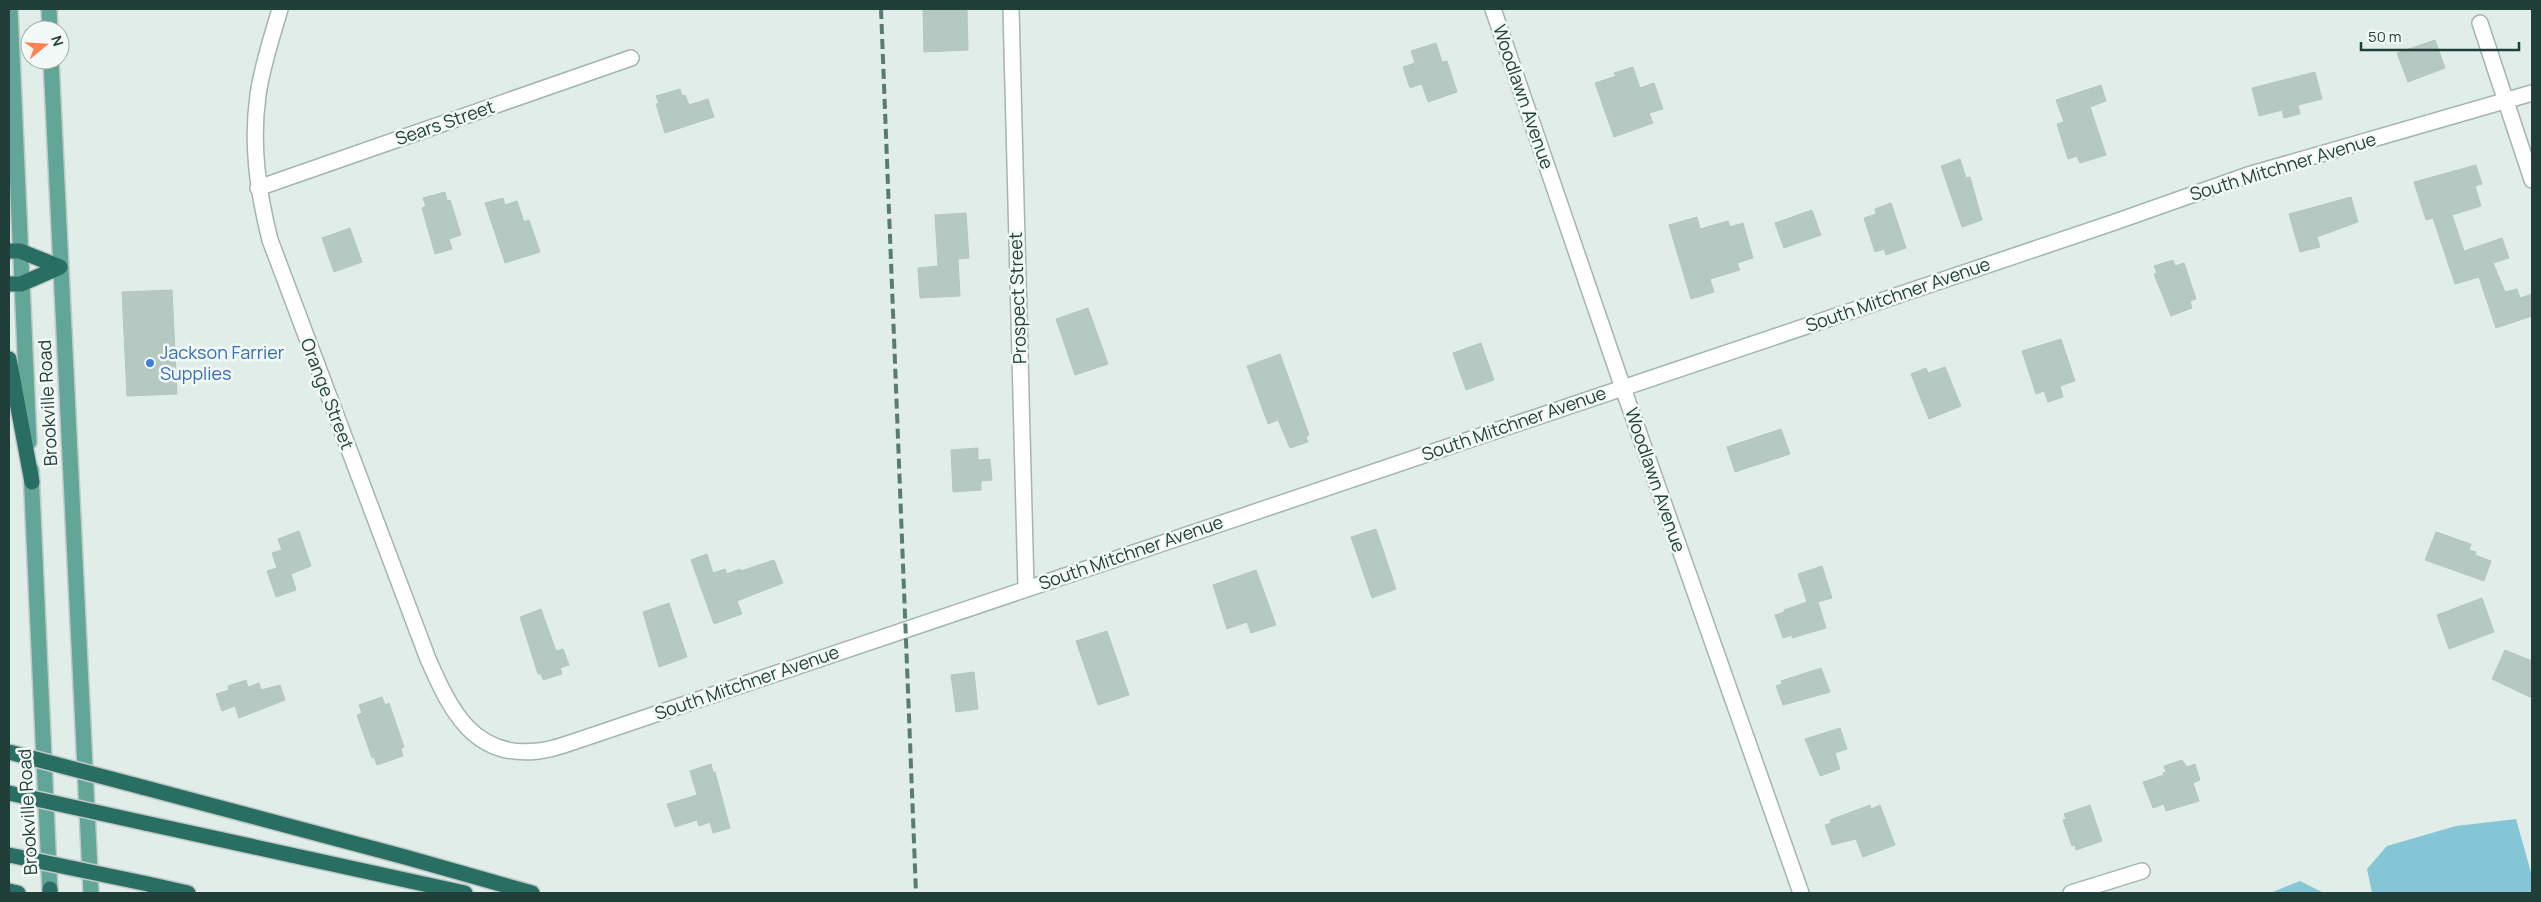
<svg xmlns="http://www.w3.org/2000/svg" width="2541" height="902" viewBox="0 0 2541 902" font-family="Manrope,sans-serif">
	<rect width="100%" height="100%" fill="#e1ede8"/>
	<path fill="#85c6d6" d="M2516,819L2532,876V893H2372L2367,869L2387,846L2456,826Z
		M2300,881L2324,893H2270Z"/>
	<path fill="#b6c8c2" stroke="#b3c7c0" d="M967,9L968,50L924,52L923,10Z
		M2435,40L2445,68L2408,82L2397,53Z
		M1436,43L1442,62L1447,61L1457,92L1428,102L1422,84L1410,88L1403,67L1415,63L1411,51Z
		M1633,67L1640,88L1654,83L1663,109L1649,113L1653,123L1614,137L1595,83L1616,76L1614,73Z
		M2315,72L2322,99L2298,105L2300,114L2284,118L2282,110L2259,116L2252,88Z
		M2101,85L2106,101L2090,107L2106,155L2080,163L2077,156L2068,159L2057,124L2064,122L2056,100Z
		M680,89L682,96L685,95L689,105L708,99L714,117L665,133L656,104L659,103L656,96Z
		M1960,159L1966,178L1970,177L1982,220L1962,227L1941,166Z
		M2476,165L2482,184L2475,186L2481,206L2452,215L2464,251L2502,238L2509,258L2493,263L2505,292L2517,289L2520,298L2532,294V316L2496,328L2479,277L2455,284L2433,218L2426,220L2414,182Z
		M445,192L447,201L450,200L461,235L449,239L452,249L435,254L422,208L426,206L423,198Z
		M2351,197L2358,222L2317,237L2320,247L2300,252L2289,214Z
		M503,198L505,205L517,201L524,222L529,220L540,252L505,263L485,203Z
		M1891,203L1906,248L1886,255L1884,249L1875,252L1864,218L1876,214L1875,209Z
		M1812,210L1821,235L1784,248L1775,223Z
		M966,213L969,258L958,259L960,296L920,298L918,268L938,266L935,215Z
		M1697,217L1700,229L1728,221L1730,227L1743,223L1753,258L1737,263L1740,270L1710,279L1714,292L1691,299L1669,225Z
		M350,228L362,262L334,272L322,238Z
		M2173,260L2175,266L2184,263L2196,299L2190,301L2192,308L2171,316L2154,274L2157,273L2154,266Z
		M172,290L177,394L127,396L122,292Z
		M1088,308L1108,364L1075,375L1056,319Z
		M2061,339L2075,381L2060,386L2063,397L2048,402L2044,391L2036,394L2022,351Z
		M1481,343L1494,380L1466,390L1453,353Z
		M1280,354L1309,435L1306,437L1308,442L1290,448L1278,420L1268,424L1247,366Z
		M1945,367L1961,406L1929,419L1911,374L1926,368L1928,373Z
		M1781,429L1790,454L1735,472L1727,447Z
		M978,448V460L990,459L992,480L981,481V490L953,492L951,450Z
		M1376,529L1396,589L1372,598L1351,537Z
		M299,531L311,566L291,574L296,590L276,597L267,571L277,568L272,553L282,550L278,539Z
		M2436,532L2471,544L2469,550L2476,552L2475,555L2491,561L2484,581L2425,560Z
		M707,554L713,573L725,569L727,574L740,569L741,571L774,560L783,583L737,601L742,614L714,624L691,560Z
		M1822,566L1832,598L1818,602L1826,628L1792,638V635L1783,638L1775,615L1784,612V610L1807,602L1798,574Z
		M1256,570L1276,625L1251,633L1247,622L1227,629L1213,585Z
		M2482,598L2494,632L2449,649L2437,615Z
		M669,603L687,657L659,667L643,612Z
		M541,609L556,651L563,649L569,665L560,668L562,674L543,680L541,674H538L520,617Z
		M1107,631L1129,695L1098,705L1076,641Z
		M2505,650L2532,661V698L2492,679Z
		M1821,668L1830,692L1783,705L1776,686L1782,684L1781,681Z
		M974,672L978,709L956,712L951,675Z
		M246,680L248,687L259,683L261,690L280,685L285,700L239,718L235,706L222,711L216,694L229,690L228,686Z
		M382,697L385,705L389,703L404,747L401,749L403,756L377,765L374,757L372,758L357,715L362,713L359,705Z
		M1840,728L1847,749L1835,753L1840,769L1820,776L1805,739Z
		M2182,760L2187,767L2195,764L2200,780L2193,783L2199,801L2166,811L2164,804L2153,808L2143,782L2164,775L2163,773L2166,772L2164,766Z
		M711,764L713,772H715L730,828L713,833L710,822L699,826L697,820L675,827L667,804L697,795L690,771Z
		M1870,805L1871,809L1880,805L1895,845L1863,857L1856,839L1832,845L1825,825L1831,823L1830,820Z
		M2090,805L2102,841L2076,850L2075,845L2072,846L2063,820L2066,819L2064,814Z"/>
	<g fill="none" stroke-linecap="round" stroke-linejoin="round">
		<g stroke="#a3b5b0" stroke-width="18">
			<path id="minor" d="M280,9C272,37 262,66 258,95C251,145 258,192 270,240L428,659C450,709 473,759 538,751C551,750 564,745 576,741L2112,223L2248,175L2532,93
				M1011,9L1026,588
				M1493,9L1623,388L1801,893
				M2480,23L2532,180
				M258,188L631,58
				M2071,893L2142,871"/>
		</g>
		<g stroke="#c1c9c7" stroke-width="18">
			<path id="primary" d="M10,9L29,442
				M49,9L50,30
				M51,60L91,893
				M31,470L50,893"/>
		</g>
		<g stroke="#c1c9c7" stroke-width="18">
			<path id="motorway" d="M9,251H20L60,267
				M9,284H21L60,267
				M9,359L32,482
				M142,787L405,857L532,893
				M145,823L465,893
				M148,884L188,893
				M9,891L18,893
				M50,893V889"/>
		</g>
		<use href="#minor" stroke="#fff" stroke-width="15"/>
		<use href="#primary" stroke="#62a698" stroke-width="15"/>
		<use href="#motorway" stroke="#296e63" stroke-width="15"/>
		<path stroke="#5a7b74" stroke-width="4" stroke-dasharray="10 5" stroke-linecap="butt" d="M881,9L916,893"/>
		<g stroke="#c1c9c7" stroke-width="18" stroke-linecap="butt">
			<path id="motorway-bridge" d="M9,752L142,787
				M9,793L145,823
				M9,855L148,884"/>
		</g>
		<use href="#motorway-bridge" stroke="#296e63" stroke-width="15"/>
	</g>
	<circle fill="#3f7fe0" stroke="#f2f9f6" stroke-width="2" cx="150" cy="363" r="5"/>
	<g text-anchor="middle" stroke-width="5" stroke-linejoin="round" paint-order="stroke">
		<g font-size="18" fill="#203f38" stroke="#f2f9f6">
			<text transform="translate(1523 97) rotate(71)" y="6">Woodlawn Avenue</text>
			<text transform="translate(445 123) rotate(-19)" y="6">Sears Street</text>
			<text transform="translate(2283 167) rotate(-17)" y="6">South Mitchner Avenue</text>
			<text transform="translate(1898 295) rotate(-19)" y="6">South Mitchner Avenue</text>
			<text transform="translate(1018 298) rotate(-92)" y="6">Prospect Street</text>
			<text transform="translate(327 394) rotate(69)" y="6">Orange Street</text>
			<text transform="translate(48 403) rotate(-93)" y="6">Brookville Road</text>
			<text transform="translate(1514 424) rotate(-19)" y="6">South Mitchner Avenue</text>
			<text transform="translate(1655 480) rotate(71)" y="6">Woodlawn Avenue</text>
			<text transform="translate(1131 553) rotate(-19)" y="6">South Mitchner Avenue</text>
			<text transform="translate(747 683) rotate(-19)" y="6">South Mitchner Avenue</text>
			<text transform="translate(28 812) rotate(-93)" y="6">Brookville Road</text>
		</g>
		<g font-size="18" fill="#366cbe" stroke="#f2f9f6" text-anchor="start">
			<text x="160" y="359">Jackson Farrier<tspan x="160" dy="21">Supplies</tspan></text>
		</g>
	</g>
	<rect width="2541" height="902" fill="none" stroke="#203f38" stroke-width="20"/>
	<g transform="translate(45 45) rotate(72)"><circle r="24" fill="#f2f9f6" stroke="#9eafaa"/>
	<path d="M0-4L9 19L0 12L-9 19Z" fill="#fd8250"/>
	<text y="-8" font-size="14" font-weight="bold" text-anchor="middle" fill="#203f38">N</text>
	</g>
	<path d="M2361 42v8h158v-8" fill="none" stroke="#203f38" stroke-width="2.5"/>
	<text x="2368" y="42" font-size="15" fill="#203f38" stroke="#f2f9f6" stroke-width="4" paint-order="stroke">50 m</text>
</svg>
